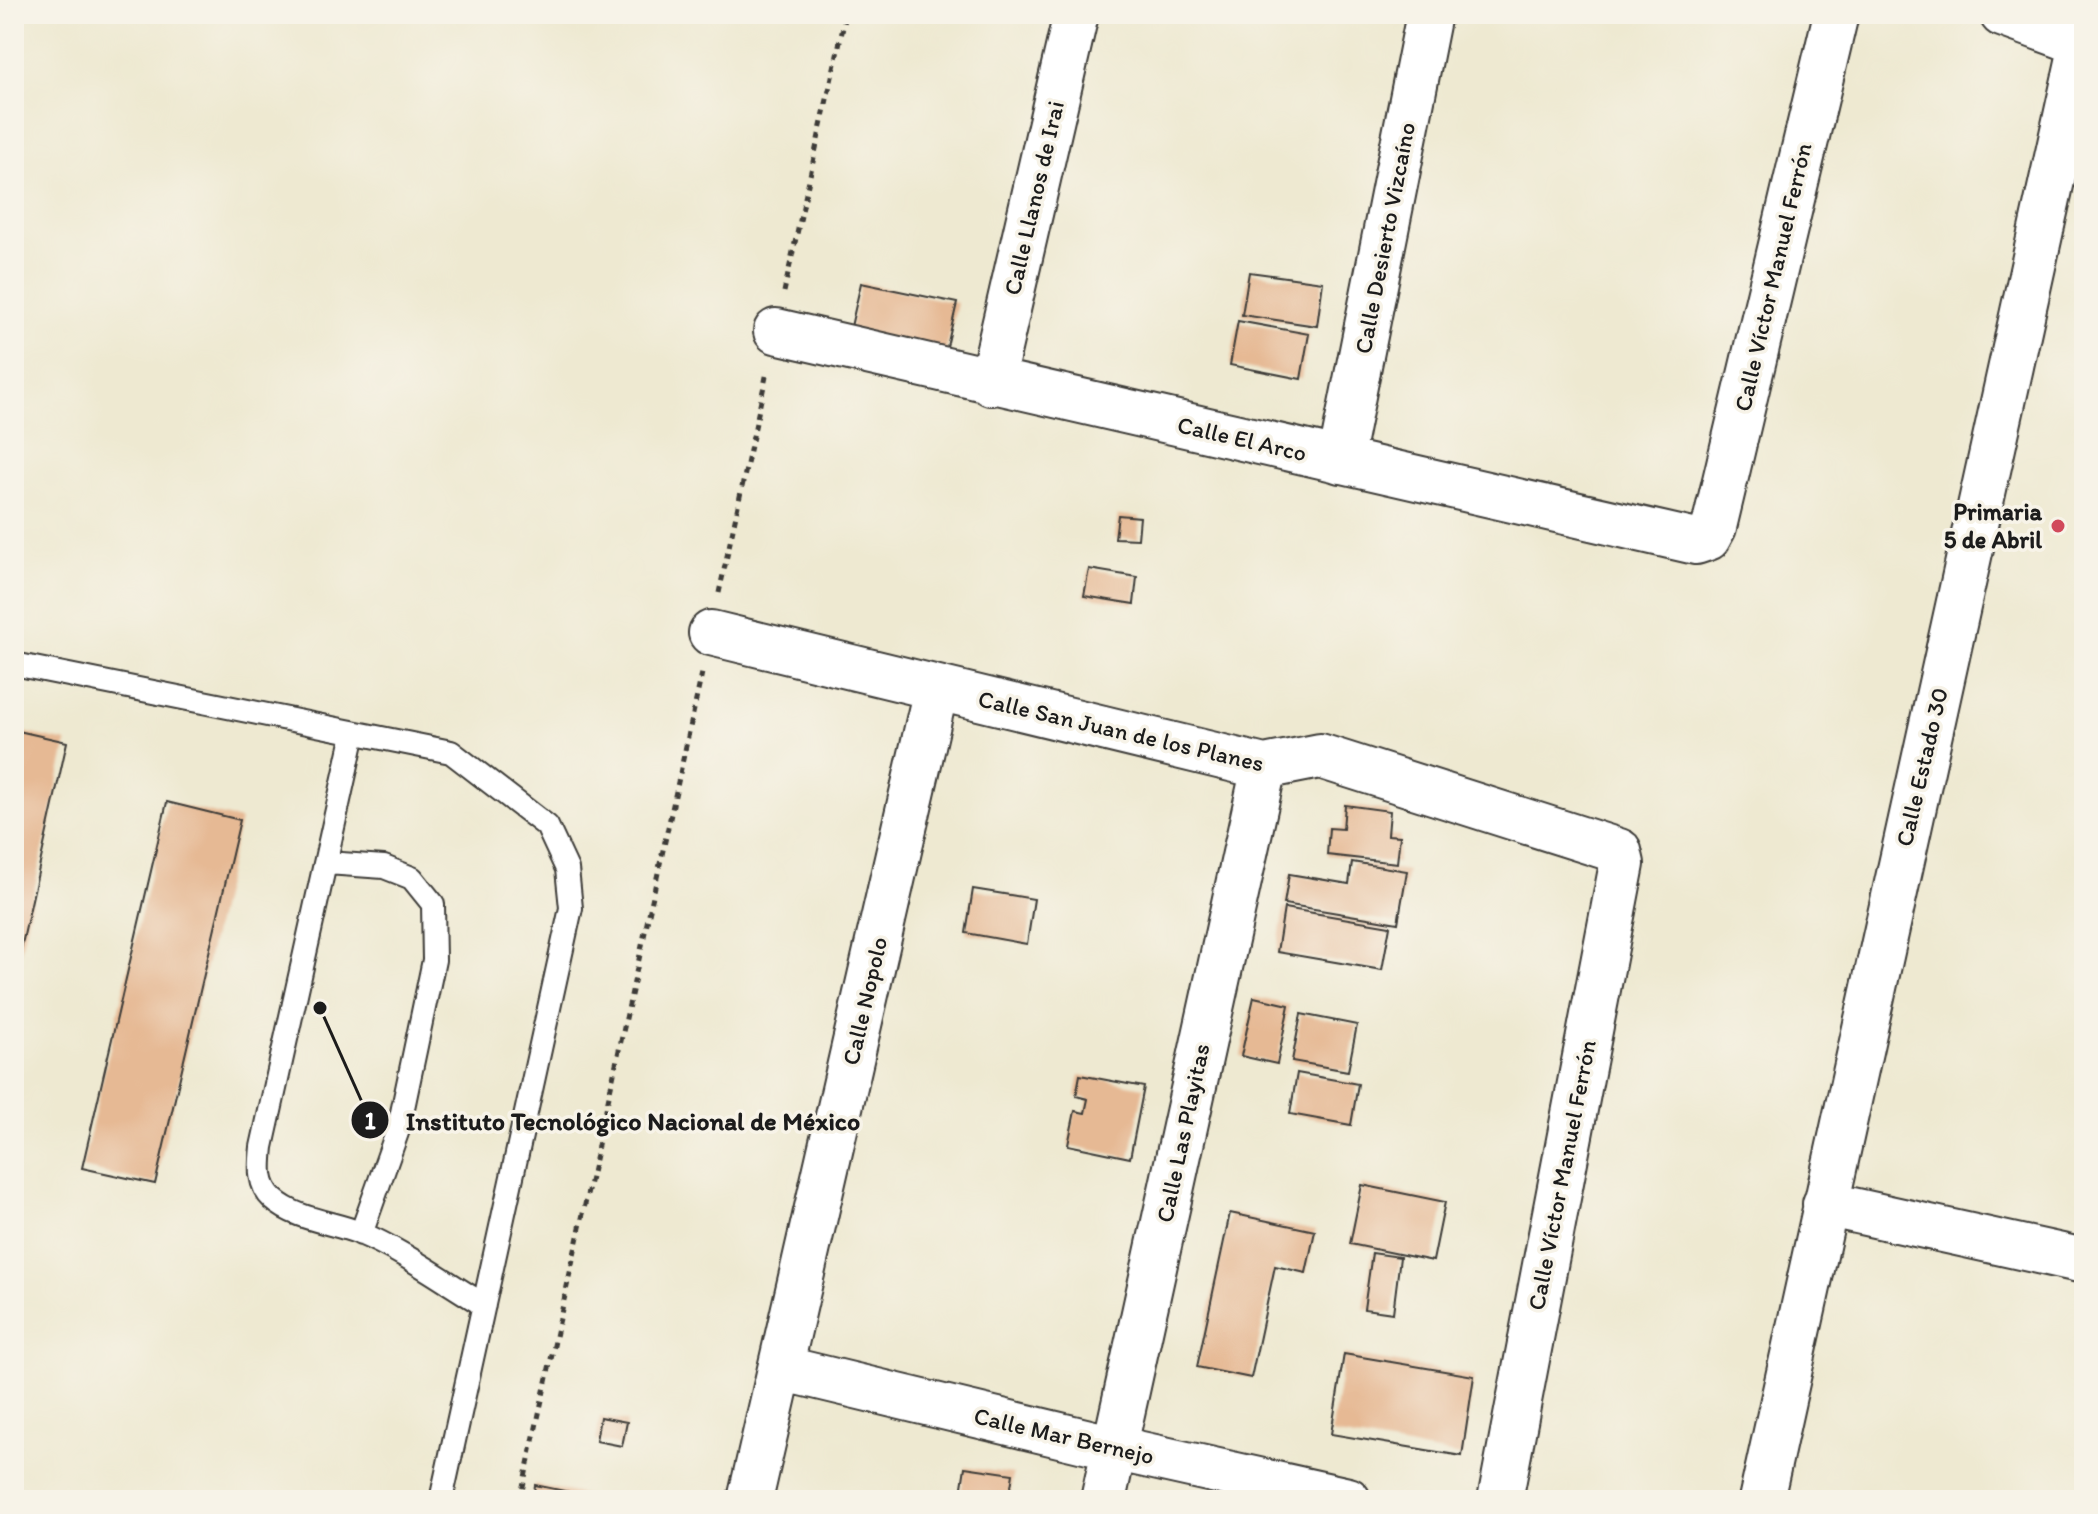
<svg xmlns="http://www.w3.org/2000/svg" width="2098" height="1514" viewBox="0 0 2098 1514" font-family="Itim,sans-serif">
	<rect width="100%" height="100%" fill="#f7f3e8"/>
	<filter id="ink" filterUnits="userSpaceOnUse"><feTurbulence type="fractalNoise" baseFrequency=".0125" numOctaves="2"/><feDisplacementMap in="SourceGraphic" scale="16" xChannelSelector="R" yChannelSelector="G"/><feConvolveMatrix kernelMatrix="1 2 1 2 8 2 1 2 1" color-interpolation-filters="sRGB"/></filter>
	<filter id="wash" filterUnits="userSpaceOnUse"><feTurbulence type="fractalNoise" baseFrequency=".006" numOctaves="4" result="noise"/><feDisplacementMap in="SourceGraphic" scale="32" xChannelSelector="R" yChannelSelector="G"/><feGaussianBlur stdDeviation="1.8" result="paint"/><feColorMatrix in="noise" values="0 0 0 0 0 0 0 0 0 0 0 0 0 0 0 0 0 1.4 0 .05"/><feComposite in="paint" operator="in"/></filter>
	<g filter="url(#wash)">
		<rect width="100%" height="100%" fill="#eee9d1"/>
		<g id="blocks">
			<path fill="#e6b994" d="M1249,272L1323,282L1317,326L1242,315Z
				M861,283L957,303L946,351L850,331Z
				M1238,321L1309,334L1301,379L1230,365Z
				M1118,515L1140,517L1138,539L1115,538Z
				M1089,569L1137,577L1134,604L1084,596Z
				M14,730L67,742L15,976H14Z
				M167,802L240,820L155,1184L82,1168Z
				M1345,805L1390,811L1388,835L1400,836L1397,863L1327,855L1329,828L1343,829Z
				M1352,862L1407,871L1398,923L1284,904L1289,874L1349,884Z
				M973,889L1034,899L1027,944L966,933Z
				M1284,908L1390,926L1382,970L1277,952Z
				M1254,997L1289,1005L1277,1064L1241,1056Z
				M1301,1014L1357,1025L1348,1071L1292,1061Z
				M1297,1073L1358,1084L1351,1125L1290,1114Z
				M1080,1075L1144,1087L1130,1158L1068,1145L1075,1111L1085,1113L1088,1099L1076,1096Z
				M1362,1185L1445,1202L1433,1261L1350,1244Z
				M1230,1213L1315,1231L1306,1273L1275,1266L1251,1378L1197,1367Z
				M1372,1253L1400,1257L1393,1313L1364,1309Z
				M1344,1354L1474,1376L1462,1456L1331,1434Z
				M600,1417L627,1422L622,1446L596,1441Z
				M965,1467L1013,1474L1009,1500H960Z
				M535,1485L604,1499V1500H533Z"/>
		</g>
	</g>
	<g filter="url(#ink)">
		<use href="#blocks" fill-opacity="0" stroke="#3c3b37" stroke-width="2"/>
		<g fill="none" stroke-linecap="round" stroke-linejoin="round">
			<g stroke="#3c3b37" stroke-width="26">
				<path id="service" d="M14,664L451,752L547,826L567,869L571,908L441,1500
					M354,733L262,1147C260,1167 258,1185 273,1199C296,1220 333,1222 360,1233C403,1251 444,1281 484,1305
					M327,863L384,867L412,878L433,904L434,960L399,1127L361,1234"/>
			</g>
			<g stroke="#3c3b37" stroke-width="48">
				<path id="minor" d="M2002,14L2084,44
					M776,331L1696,542L1708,538L1714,527L1836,14
					M991,383L1076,14
					M1340,461L1429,14
					M711,633L1264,767L1320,756L1619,851L1622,864L1500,1500
					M1825,1204L2084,1261
					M781,1368L1114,1448L1348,1500
					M750,1500L936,689
					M1103,1500L1264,767
					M1761,1500L2084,35"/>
			</g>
			<path stroke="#3c3b37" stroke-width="5" stroke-dasharray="6 6" stroke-linecap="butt" d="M784,292L846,14
				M719,593L767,372
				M520,1500L702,673"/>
			<use href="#service" stroke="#fff" stroke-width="22"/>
			<use href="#minor" stroke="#fff" stroke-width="44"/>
		</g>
	</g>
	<circle fill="#d1495b" stroke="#f7f3e8" stroke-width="3" cx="2058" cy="526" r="8"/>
	<g text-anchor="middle" stroke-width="7" stroke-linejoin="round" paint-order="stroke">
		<g font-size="24" fill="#1c1c1c" stroke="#f7f3e8">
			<text transform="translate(1034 198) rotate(-77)" y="8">Calle Llanos de Irai</text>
			<text transform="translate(1385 238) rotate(-79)" y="8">Calle Desierto Vizcaíno</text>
			<text transform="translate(1773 277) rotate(-77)" y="8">Calle Víctor Manuel Ferrón</text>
			<text transform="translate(1242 439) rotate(13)" y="8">Calle El Arco</text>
			<text transform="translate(1121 731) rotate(13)" y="8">Calle San Juan de los Planes</text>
			<text transform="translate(1922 767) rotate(-77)" y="8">Calle Estado 30</text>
			<text transform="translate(865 1001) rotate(-77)" y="8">Calle Nopolo</text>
			<text transform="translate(1183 1133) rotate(-78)" y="8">Calle Las Playitas</text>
			<text transform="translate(1562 1175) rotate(-79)" y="8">Calle Víctor Manuel Ferrón</text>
			<text transform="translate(1064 1436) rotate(13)" y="8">Calle Mar Bernejo</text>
		</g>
		<g font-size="24" font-weight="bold" fill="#1c1c1c" stroke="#f7f3e8" text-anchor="end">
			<text x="2042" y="520">Primaria<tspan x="2042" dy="28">5 de Abril</tspan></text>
		</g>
	</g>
	<path fill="none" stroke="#1c1c1c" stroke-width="3" d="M320 1008L370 1120"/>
	<g fill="#1c1c1c" stroke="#f7f3e8" stroke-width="3">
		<circle cx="320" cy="1008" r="8"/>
		<circle cx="370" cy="1120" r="20"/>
	</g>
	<g font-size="24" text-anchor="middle" font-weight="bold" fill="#fff">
		<text x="370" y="1129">1</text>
	</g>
	<g font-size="26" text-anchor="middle" font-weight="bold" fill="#1c1c1c" stroke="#f7f3e8" stroke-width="7" stroke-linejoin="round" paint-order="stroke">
		<text x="633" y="1130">Instituto Tecnológico Nacional de México</text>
	</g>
	<rect width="2098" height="1514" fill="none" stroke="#f7f3e8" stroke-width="48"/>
</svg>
